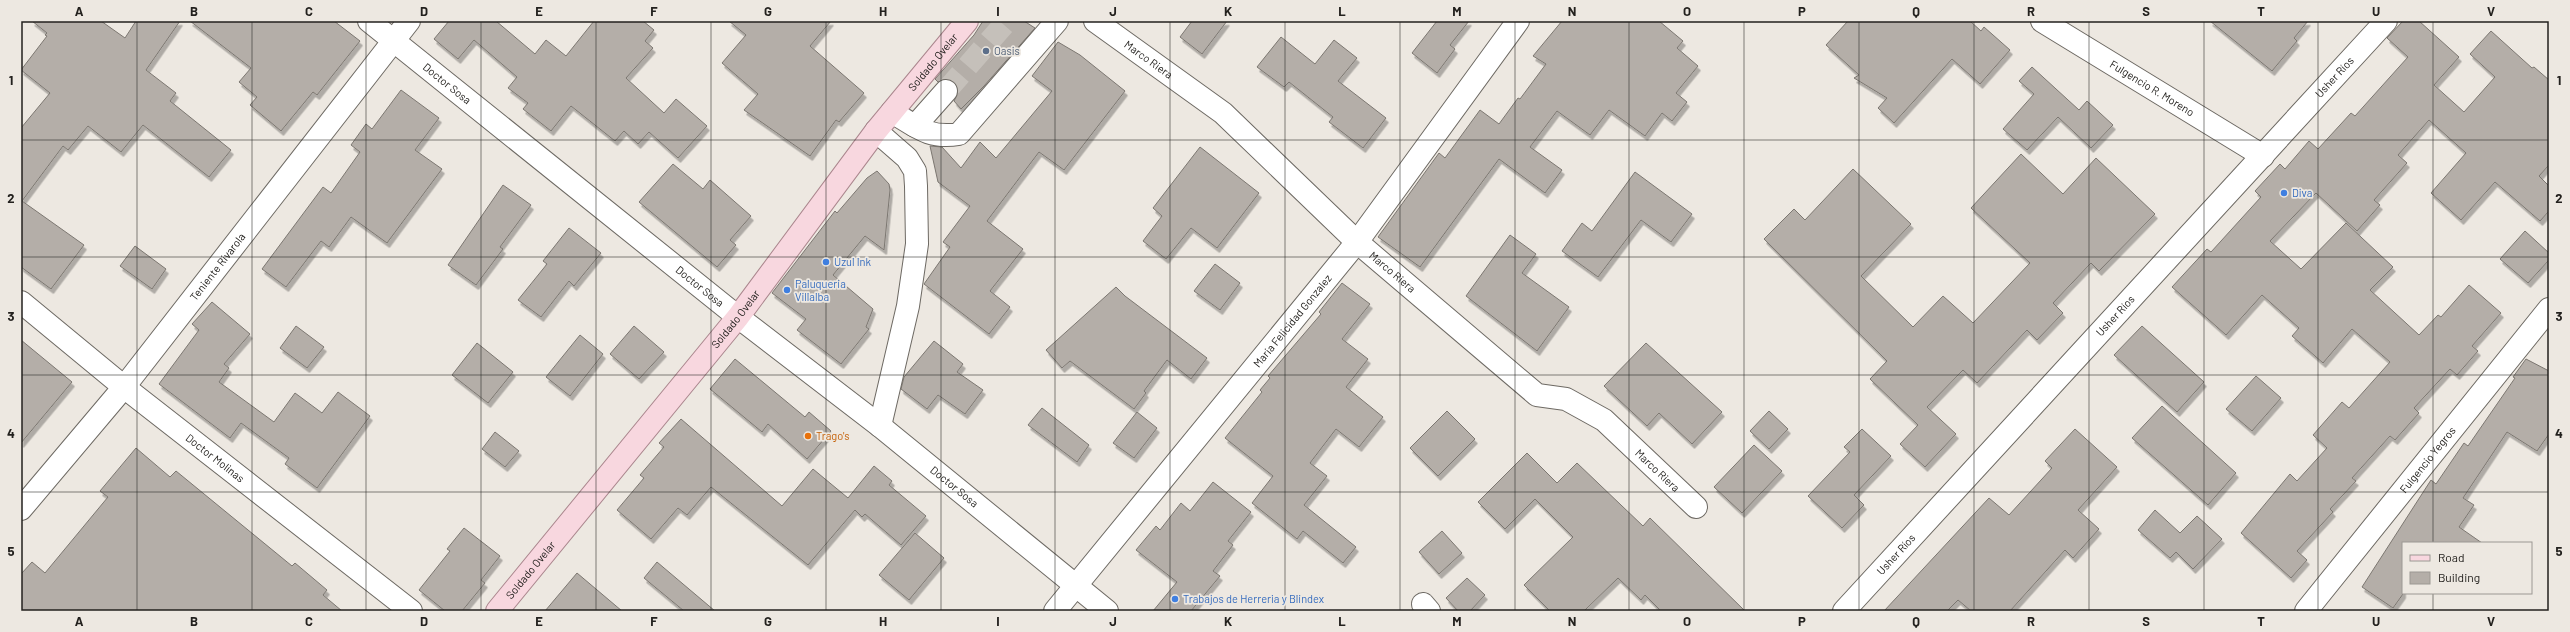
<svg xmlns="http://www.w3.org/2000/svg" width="2570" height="632" viewBox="0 0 2570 632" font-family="Barlow,sans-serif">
	<defs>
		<filter id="shadow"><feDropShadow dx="2.5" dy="4.5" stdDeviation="0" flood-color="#0004"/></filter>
	</defs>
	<rect width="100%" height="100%" fill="#ede8e1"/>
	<path fill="#b4aea8" stroke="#7c7771" filter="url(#shadow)" d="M32,21H101L125,38L136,21H180L146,70L176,93L170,101L231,150L209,177L143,125L121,152L88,126L68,150L63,146L22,201L84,245L51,289L21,267V128L50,93L21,70L47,36L45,35L47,33Z
		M190,21H334L360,41L317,95L313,92L281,131L250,105L257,97L239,82L251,68Z
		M449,21H496L535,54L546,40L566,56L594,21H643L654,30L645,41L653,48L626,78L664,113L676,99L707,126L678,158L649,132L638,144L624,131L615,141L571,106L551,131L523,109L528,103L508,88L517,77L474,40L458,59L434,39Z
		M729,21H831L810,46L864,93L839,122L836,120L810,156L744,110L758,94L722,63L746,35Z
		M983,21H1024L1035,28L984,86L961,109L954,101L958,93L955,82L948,79L938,82L935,79L974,35Z
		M1192,21H1227L1202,54L1180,37Z
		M1437,21H1469L1450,45L1455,49L1437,73L1412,53Z
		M1562,21H1659L1683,41L1677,48L1698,66L1676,93L1687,102L1672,121L1662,113L1645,136L1609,110L1590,135L1557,111L1530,147L1562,170L1545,193L1499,159L1420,267L1378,237L1439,153L1445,158L1480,110L1499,124L1518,98L1520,99L1546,64L1533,56Z
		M1848,21H1970L1981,31L1984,27L2010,50L1980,84L1952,59L1894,123L1878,108L1887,98L1854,78L1859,75L1826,45Z
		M2210,21H2308L2294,38L2297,41L2272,71Z
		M2403,21H2419L2459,57L2434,85L2464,112L2495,77L2470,54L2491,31L2532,68L2534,67L2549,80V165L2539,176L2549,186V211L2540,221L2495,182L2461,220L2431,193L2466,153L2429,120L2398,155L2407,163L2374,200L2380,205L2357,231L2316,193L2270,241L2301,269L2346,223L2393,267L2370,290L2419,335L2438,315L2441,317L2469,285L2501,313L2472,346L2478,351L2457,375L2450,369L2414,408L2419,413L2395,440L2390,436L2352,478L2356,481L2330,509L2333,512L2297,551L2307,560L2291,578L2241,533L2290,474L2297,481L2327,448L2313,435L2342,402L2349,408L2390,362L2352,329L2323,363L2292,336L2299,328L2262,295L2226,335L2172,287L2207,249L2211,252L2261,197L2255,191L2280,164L2285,169L2309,141L2318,149L2351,113L2355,116L2408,57L2387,38Z
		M1281,37L1315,64L1334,40L1357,58L1338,81L1386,118L1363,148L1329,122L1333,117L1289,82L1284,87L1257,67Z
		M1058,42L1080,55L1125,91L1064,170L1039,152L987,221L1023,249L990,291L1010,307L989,334L924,284L950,247L943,242L970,206L938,182L930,146L942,147L961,168L980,142L996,158L1052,91L1032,76Z
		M2032,67L2079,110L2087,101L2113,125L2091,148L2058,117L2027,150L2003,129L2034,94L2019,81Z
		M401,90L439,118L415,150L442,169L387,243L351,217L329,247L321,241L286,287L262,269L323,187L331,193L360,152L351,145L366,124L372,129Z
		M1200,147L1259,193L1217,248L1191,228L1166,259L1143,241L1162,216L1153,208Z
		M2021,154L2063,194L2096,158L2155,214L2099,271L2091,263L2053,303L2063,313L2037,340L2027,330L1977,383L1963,370L1927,407L1956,434L1925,467L1900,444L1918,425L1870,379L1887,361L1764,239L1794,209L1805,220L1853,169L1911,224L1861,276L1913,327L1943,296L1973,323L2030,263L1971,208Z
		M673,164L703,189L710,180L751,216L730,240L736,245L717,267L639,202Z
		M877,171L889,184L890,190L884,250L865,236L833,275L873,309L866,327L869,329L841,364L797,330L806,319L772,293L835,211L837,213L867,178Z
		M1635,172L1692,214L1671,242L1641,220L1598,277L1562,251L1582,223L1592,231Z
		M503,185L531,205L500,247L503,249L476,285L448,265Z
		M569,228L601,253L574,286L569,281L541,317L518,300L547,264L543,261Z
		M2525,231L2549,253V260L2528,283L2500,259Z
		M1510,235L1536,254L1522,273L1569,307L1537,351L1466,296Z
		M135,246L166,269L152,289L120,266Z
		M1215,264L1240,283L1220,310L1194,291Z
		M1342,283L1370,304L1342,339L1368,359L1346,387L1383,417L1359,447L1336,429L1310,463L1327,476L1304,505L1356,547L1343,563L1303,531L1297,539L1252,503L1273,476L1225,438L1262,392L1260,390L1270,378L1268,376L1321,314L1319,312Z
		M1116,287L1125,296L1207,358L1191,379L1167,360L1144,391L1146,393L1134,409L1070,361L1062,368L1046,350Z
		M212,302L250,334L224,364L229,368L219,382L274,422L295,393L322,413L338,392L370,416L317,488L285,464L289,458L241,423L230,438L159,384L199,330L192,324Z
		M296,326L324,347L307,368L280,348Z
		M634,326L664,352L639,379L610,354Z
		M2142,326L2204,382L2177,412L2114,355Z
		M580,335L603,354L570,396L546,377Z
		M21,340L72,382L21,443Z
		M934,341L963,364L957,372L983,390L965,414L938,395L927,409L901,389L904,377Z
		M477,343L513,372L488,403L452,375Z
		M1646,343L1722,412L1692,444L1659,413L1647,426L1604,386Z
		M735,359L805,417L809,412L831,431L807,459L768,424L762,432L710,389Z
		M2526,359L2549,371V434L2537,451L2507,432L2463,498L2474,505L2459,527L2482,543H2403V594L2393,608L2362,587L2431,480L2436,484L2464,443L2468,446L2515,378L2513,377Z
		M2256,376L2281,398L2252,431L2226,409Z
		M2162,406L2236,473L2208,505L2132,438Z
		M1042,408L1089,445L1077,462L1028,425Z
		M1447,411L1475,439L1438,476L1410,448Z
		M1769,411L1788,429L1769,449L1750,431Z
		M1137,412L1157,428L1134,458L1113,443Z
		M681,419L782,506L813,469L848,498L874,466L892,481L889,485L926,516L901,545L865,514L862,517L855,510L808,565L711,487L687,515L678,508L651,539L617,510L644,478L640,475L664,447L659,443Z
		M1862,429L1891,456L1854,495L1864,505L1842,528L1808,496L1850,452L1844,447Z
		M2075,429L2117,467L2078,510L2099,529L2073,558L2065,550L2010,611H1971L1958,600L1947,611H1884L1989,498L2009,515L2052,468L2045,461Z
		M495,432L519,451L505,467L482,449Z
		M1754,445L1782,471L1742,513L1714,487Z
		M136,448L170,477L176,471L292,566L295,563L327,590L323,595L342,611H21V574L32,562L45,573L108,497L100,491Z
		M1527,453L1557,483L1577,463L1643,526L1650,518L1745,611H1661L1645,595L1641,600L1618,578L1584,611H1550L1524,585L1573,537L1535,499L1505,529L1478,502Z
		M1213,482L1251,512L1228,541L1233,545L1213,571L1220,576L1191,611H1153L1177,582L1136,550L1156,526L1160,530L1181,503L1190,511Z
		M2155,510L2180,533L2197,516L2222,539L2193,569L2176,552L2170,558L2138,530Z
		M464,528L500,556L481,580L485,583L462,611H445L419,590L450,551L447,549Z
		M1442,531L1462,553L1439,574L1419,552Z
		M915,533L944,558L909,600L879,575Z
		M657,562L715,611H684L644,578Z
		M577,573L622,611H545Z
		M1467,578L1485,595L1470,611H1458L1446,598Z"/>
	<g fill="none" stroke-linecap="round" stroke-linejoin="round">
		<path stroke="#c5c0ba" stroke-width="22" stroke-dasharray="22 11" stroke-linecap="butt" d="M946,91L1007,21"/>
		<g stroke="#6d6963" stroke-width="24">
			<g id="minor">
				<path id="s1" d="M369,21L738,317L880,426L1107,611"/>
				<path id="s2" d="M1095,21L1223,113L1357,242L1537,395L1566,399L1604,420L1696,507"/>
				<path id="s3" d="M2042,21L2263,156"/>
				<path d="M892,112C917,127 929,139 959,134L1057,21"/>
				<path d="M915,126L946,91"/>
				<path d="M876,131L907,158L915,171L916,186L917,244L908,306L880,426"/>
				<path id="s4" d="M21,302L124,387L411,611"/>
				<path id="s5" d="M21,509L124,387L409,21"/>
				<path d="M1423,604L1429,611"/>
				<path id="s6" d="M1055,611L1357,242L1518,21"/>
				<path id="s7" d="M1844,611L2386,21"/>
				<path id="s8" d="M2306,611L2549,309"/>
			</g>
		</g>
		<g stroke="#aa868d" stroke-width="24">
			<g id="major">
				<path id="s9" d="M497,611L738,317L876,131L967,21"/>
			</g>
		</g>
		<use href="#minor" stroke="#fff" stroke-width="22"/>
		<use href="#major" stroke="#f8d7df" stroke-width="22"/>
	</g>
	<path fill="none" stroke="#23211e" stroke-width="1" stroke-opacity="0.55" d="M137,21V611M252,21V611M366,21V611M481,21V611M596,21V611M711,21V611M826,21V611M941,21V611M1055,21V611M1170,21V611M1285,21V611M1400,21V611M1515,21V611M1629,21V611M1744,21V611M1859,21V611M1974,21V611M2089,21V611M2204,21V611M2318,21V611M2433,21V543M21,140H2549M21,257H2549M21,375H2549M21,492H2549M2433,593V611"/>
	<circle fill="#5c6f8a" stroke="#ede8e1" stroke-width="1.5" cx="986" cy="51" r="4"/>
	<g fill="#3f7fe0" stroke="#ede8e1" stroke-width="1.5">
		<circle cx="2284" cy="193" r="4"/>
		<circle cx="826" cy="262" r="4"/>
		<circle cx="787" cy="290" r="4"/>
		<circle cx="1175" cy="599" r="4"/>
	</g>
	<circle fill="#e8710a" stroke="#ede8e1" stroke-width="1.5" cx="808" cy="436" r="4"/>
	<g text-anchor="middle" stroke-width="3.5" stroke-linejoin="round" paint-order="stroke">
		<g font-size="11" fill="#4e5e75" stroke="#ede8e1" text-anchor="start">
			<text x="994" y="55">Oasis</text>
		</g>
		<g font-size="11" fill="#23211e" stroke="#ede8e1">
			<text dy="4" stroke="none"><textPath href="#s2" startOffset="66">Marco Riera</textPath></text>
			<text dy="4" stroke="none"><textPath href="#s9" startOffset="701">Soldado Ovelar</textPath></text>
			<text dy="4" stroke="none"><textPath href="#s7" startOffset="725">Usher Ríos</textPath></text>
			<text dy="4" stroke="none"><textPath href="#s1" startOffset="100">Doctor Sosa</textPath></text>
			<text dy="4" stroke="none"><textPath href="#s3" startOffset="129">Fulgencio R. Moreno</textPath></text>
			<text dy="4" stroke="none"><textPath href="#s5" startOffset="312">Teniente Rivarola</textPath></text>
			<text dy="4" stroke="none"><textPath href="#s2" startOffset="390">Marco Riera</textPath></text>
			<text dy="4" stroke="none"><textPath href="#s1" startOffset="424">Doctor Sosa</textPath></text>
			<text dy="4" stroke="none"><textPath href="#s7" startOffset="401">Usher Ríos</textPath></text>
			<text dy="4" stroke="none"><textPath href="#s9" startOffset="377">Soldado Ovelar</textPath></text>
			<text dy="4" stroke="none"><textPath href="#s6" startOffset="375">Maria Felicidad Gonzalez</textPath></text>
			<text dy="4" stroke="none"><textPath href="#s4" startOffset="249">Doctor Molinas</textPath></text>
			<text dy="4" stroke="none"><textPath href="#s8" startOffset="194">Fulgencio Yegros</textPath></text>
			<text dy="4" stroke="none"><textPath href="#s2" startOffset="726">Marco Riera</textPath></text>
			<text dy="4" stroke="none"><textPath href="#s1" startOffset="748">Doctor Sosa</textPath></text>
			<text dy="4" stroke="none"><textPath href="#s7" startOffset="77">Usher Ríos</textPath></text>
			<text dy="4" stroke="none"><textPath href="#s9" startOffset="53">Soldado Ovelar</textPath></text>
		</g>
		<g font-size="11" fill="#366cbe" stroke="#ede8e1" text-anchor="start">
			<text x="2292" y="197">Diva</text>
			<text x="834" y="266">Uzul Ink</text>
			<text x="795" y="288">Paluqueria<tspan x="795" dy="13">Villalba</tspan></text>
			<text x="1183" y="603">Trabajos de Herreria y Blindex</text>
		</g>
		<g font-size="11" fill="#c56008" stroke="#ede8e1" text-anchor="start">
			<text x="816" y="440">Trago's</text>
		</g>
	</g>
	<rect width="2570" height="632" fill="none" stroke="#ede8e1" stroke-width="44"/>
	<rect x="2402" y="542" width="130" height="52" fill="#ede8e1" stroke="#9c9893"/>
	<rect x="2410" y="555" width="20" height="6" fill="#f8d7df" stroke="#9c9893"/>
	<text x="2438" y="562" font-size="12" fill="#23211e">Road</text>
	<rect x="2410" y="572" width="20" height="12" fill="#b4aea8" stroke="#9c9893"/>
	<text x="2438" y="582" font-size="12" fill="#23211e">Building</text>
	<rect x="22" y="22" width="2526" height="588" fill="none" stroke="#23211e" stroke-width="1.5"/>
	<g font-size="13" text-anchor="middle" font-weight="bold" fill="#23211e">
		<text x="79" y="16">A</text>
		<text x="194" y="16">B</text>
		<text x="309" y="16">C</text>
		<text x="424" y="16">D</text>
		<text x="539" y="16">E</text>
		<text x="654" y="16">F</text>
		<text x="768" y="16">G</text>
		<text x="883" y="16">H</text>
		<text x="998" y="16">I</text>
		<text x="1113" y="16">J</text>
		<text x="1228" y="16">K</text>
		<text x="1342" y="16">L</text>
		<text x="1457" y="16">M</text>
		<text x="1572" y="16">N</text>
		<text x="1687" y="16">O</text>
		<text x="1802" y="16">P</text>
		<text x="1916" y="16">Q</text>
		<text x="2031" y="16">R</text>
		<text x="2146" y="16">S</text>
		<text x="2261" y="16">T</text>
		<text x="2376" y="16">U</text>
		<text x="2491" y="16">V</text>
		<text x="11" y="85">1</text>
		<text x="2559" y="85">1</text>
		<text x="11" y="203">2</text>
		<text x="2559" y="203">2</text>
		<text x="11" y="321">3</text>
		<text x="2559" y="321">3</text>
		<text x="11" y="438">4</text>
		<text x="2559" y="438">4</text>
		<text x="11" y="556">5</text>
		<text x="2559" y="556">5</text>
		<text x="79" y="626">A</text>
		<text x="194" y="626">B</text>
		<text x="309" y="626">C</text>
		<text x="424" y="626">D</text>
		<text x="539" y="626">E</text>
		<text x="654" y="626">F</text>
		<text x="768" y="626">G</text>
		<text x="883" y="626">H</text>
		<text x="998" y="626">I</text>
		<text x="1113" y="626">J</text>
		<text x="1228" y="626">K</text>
		<text x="1342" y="626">L</text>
		<text x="1457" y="626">M</text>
		<text x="1572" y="626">N</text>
		<text x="1687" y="626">O</text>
		<text x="1802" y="626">P</text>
		<text x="1916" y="626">Q</text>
		<text x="2031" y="626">R</text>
		<text x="2146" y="626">S</text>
		<text x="2261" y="626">T</text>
		<text x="2376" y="626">U</text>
		<text x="2491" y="626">V</text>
	</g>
</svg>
